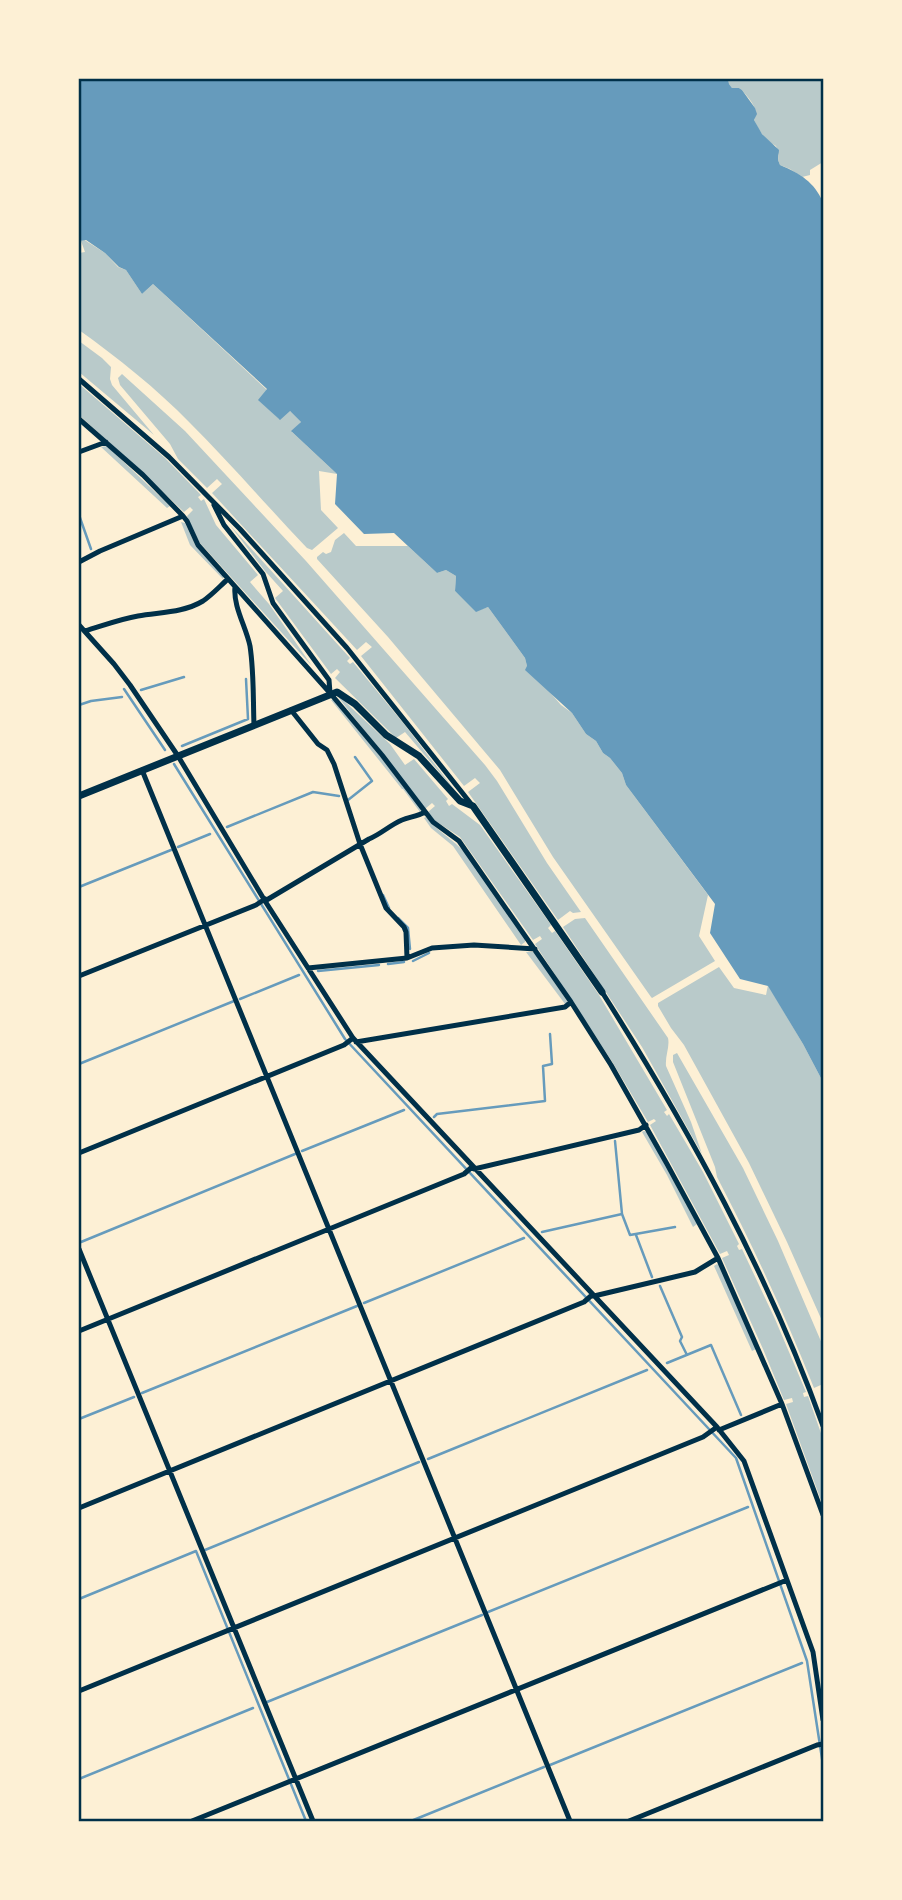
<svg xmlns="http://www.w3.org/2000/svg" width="902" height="1900" viewBox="0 0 902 1900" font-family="'Varela Round',sans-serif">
	<rect width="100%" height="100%" fill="#fdf0d5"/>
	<path fill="#b9caca" d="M728,79H821L823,81V162L810,170V175L802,177L790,169L780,165L778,160L779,155L776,146C765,140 759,131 754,120C760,109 749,99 742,90L739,88H732L729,84Z
		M83,239L105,253L118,267L126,270L142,294L153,284L267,390L259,400L279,419L289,410L301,422L292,432L337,474L319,471L321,510L338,528L312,550L307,548C268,507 230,463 190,423C156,388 118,358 79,330V253L85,252L81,241Z
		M79,341L102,358L111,367L110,379L112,385L154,435L79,372Z
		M122,374L185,431L306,561L485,765L497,781L547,863L581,912L573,913L570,911L558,920L468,792L480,783L475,778L464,786L361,656L372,647L366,642L357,650L212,493L222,484L217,479L207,488L178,459L170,444L120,385L118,378Z
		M79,384L165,458L201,495L198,497L201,501L204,499L216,525L258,575L250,582L269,604L312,666L199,542L187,516L193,510L190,507L184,512L143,473L79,415Z
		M107,446L170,506L167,508L101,447Z
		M181,522L185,523L196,546L223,575V579L190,545Z
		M229,524L350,658L347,661L350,664L353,662L404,724L457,793L405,732L396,738L335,678L340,672L337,669L331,674L275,598L283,591L265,571Z
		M344,533L356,546H408L437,573L446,570L456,576L455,591L476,611L488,607L525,658L527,666L561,705L572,713L586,734L596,741L603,753L610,758L622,773L626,785L708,895L699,936L715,961L652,998L651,997L553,857L500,770L388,637L317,559V557L323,552L326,554L331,552L335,540Z
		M339,698H341L390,744L405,765L414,759L448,799L446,801L449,806L452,804L480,825L551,925L548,928L552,933L555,931L599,995L667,1110L664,1112L667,1116L669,1114L703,1172L739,1244L737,1246L739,1250L742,1249L775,1319L806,1392L803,1393L804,1397L808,1396L823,1439V1506L786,1404L793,1402L792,1398L784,1400L763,1349L722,1258L729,1255L727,1251L720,1254L650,1125L656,1121L654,1119L648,1122L613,1063L535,944L542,939L540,936L533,940L460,837L434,820L428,812L435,806L432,803L425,809Z
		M331,700H333L380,756L421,809L420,812L403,789H402Z
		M426,817C437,831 453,839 466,854L525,938V942L521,945L453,846L431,828L424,818Z
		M585,918L668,1038C670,1047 665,1056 666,1066L691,1122L702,1154L642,1047L563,927L575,919Z
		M526,952H534L568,1002L565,1004Z
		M719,967L734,988L766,995L768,985L803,1044L823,1082V1323L787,1242L749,1163L684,1045L671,1028L658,1006V1003Z
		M677,1053L743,1168L778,1241L823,1346V1384L814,1388C785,1315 753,1246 717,1177L715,1167L673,1062V1055Z
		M644,1131L647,1132L697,1224L693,1227L667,1175L642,1132Z
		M717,1264L719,1265L756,1349L752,1351L714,1266Z"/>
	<path fill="#669bbc" d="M79,79H728L729,84L732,88H739L742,90L755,108L757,114L754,120L762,134L779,150L778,160L780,165C801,174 814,182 823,202V1082L803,1044L768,986L740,979L710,933L715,904L626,785L622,773L610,758L603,753L596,741L586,734L572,713L525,670L527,666L525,658L488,607L476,612L455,591L456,576L446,570L437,573L394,533L364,534L335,504L337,474L291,431L301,422L290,411L280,420L258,400L267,389L153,284L142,294L126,270L119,267L105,253L86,240L79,241Z"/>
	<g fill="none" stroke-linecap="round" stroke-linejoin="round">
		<path stroke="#669bbc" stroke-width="2.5" d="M79,515L91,549
			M124,689L165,750
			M141,690L184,677
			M79,705L91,701L122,697
			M182,746L248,719L246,679
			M174,764L345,1039L736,1458L807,1661L823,1765
			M348,800L372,781L355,757
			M227,827L313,792L339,796
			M178,847L210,834
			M79,887L171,850
			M383,895L389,908
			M398,918L408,928L410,949
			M413,961L429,953
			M388,964L404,962
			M318,971L379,965
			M240,999L299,975
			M79,1064L234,1001
			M434,1117L437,1114L545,1101L543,1066L552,1064L550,1034
			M615,1141L622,1214
			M302,1151L404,1110
			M542,1232L622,1214L630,1235L675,1227
			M636,1235L652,1277
			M81,1242L295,1154
			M660,1286L682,1337L680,1341L687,1355
			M364,1303L524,1238
			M667,1363L711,1345L741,1415
			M142,1393L357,1306
			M79,1419L134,1397
			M428,1459L647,1370
			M205,1550L419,1462
			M79,1599L196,1551L306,1821
			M488,1612L748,1507
			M267,1702L482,1615
			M550,1765L802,1663
			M79,1779L253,1708
			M411,1821L544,1767"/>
		<path stroke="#003049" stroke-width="5" d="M79,379L169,457L240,529L347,648L472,805
			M79,419L143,475L183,516L187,521L198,545L330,693L382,755L433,822L459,841L571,1002L611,1065L667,1164L718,1258L782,1404L823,1515
			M79,452L106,442
			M214,505L224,525L263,574L273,603L329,680L330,693
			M79,562L100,551L183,516
			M235,587C233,606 246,627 250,646C254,672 253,698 254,725
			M79,625L114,664L130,685L178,756L265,901L353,1038L717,1427L744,1461L813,1652L823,1720
			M85,631C102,626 120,619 138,616C160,612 183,613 203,601C212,595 220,586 228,579
			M291,710L318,744L327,750L334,764L360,844L386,908L404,927L406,932L407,958
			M142,770L570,1821
			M265,901L369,839C381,834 390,825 402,820C410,817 418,816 425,812
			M308,968L407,958L432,948L474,945L535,949
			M79,976L256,905L265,899
			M602,992C689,1129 768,1273 823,1426
			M356,1042L565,1007L571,1002
			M79,1153L344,1045L353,1038
			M474,1169L639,1130L646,1125
			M79,1249L313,1821
			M594,1296L695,1272L718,1258
			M79,1331L464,1174L472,1167
			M719,1430L782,1404
			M79,1508L584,1302L592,1295
			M79,1691L703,1437L717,1427
			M192,1821L787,1580
			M629,1821L817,1745L823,1744"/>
		<path stroke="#003049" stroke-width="7" d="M79,796L337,692L355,704L386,735L419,756L460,801L473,806L602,992"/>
	</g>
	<rect width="902" height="1900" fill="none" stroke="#fdf0d5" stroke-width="161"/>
	<rect x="80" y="80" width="742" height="1740" fill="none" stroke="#003049" stroke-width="2.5"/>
</svg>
